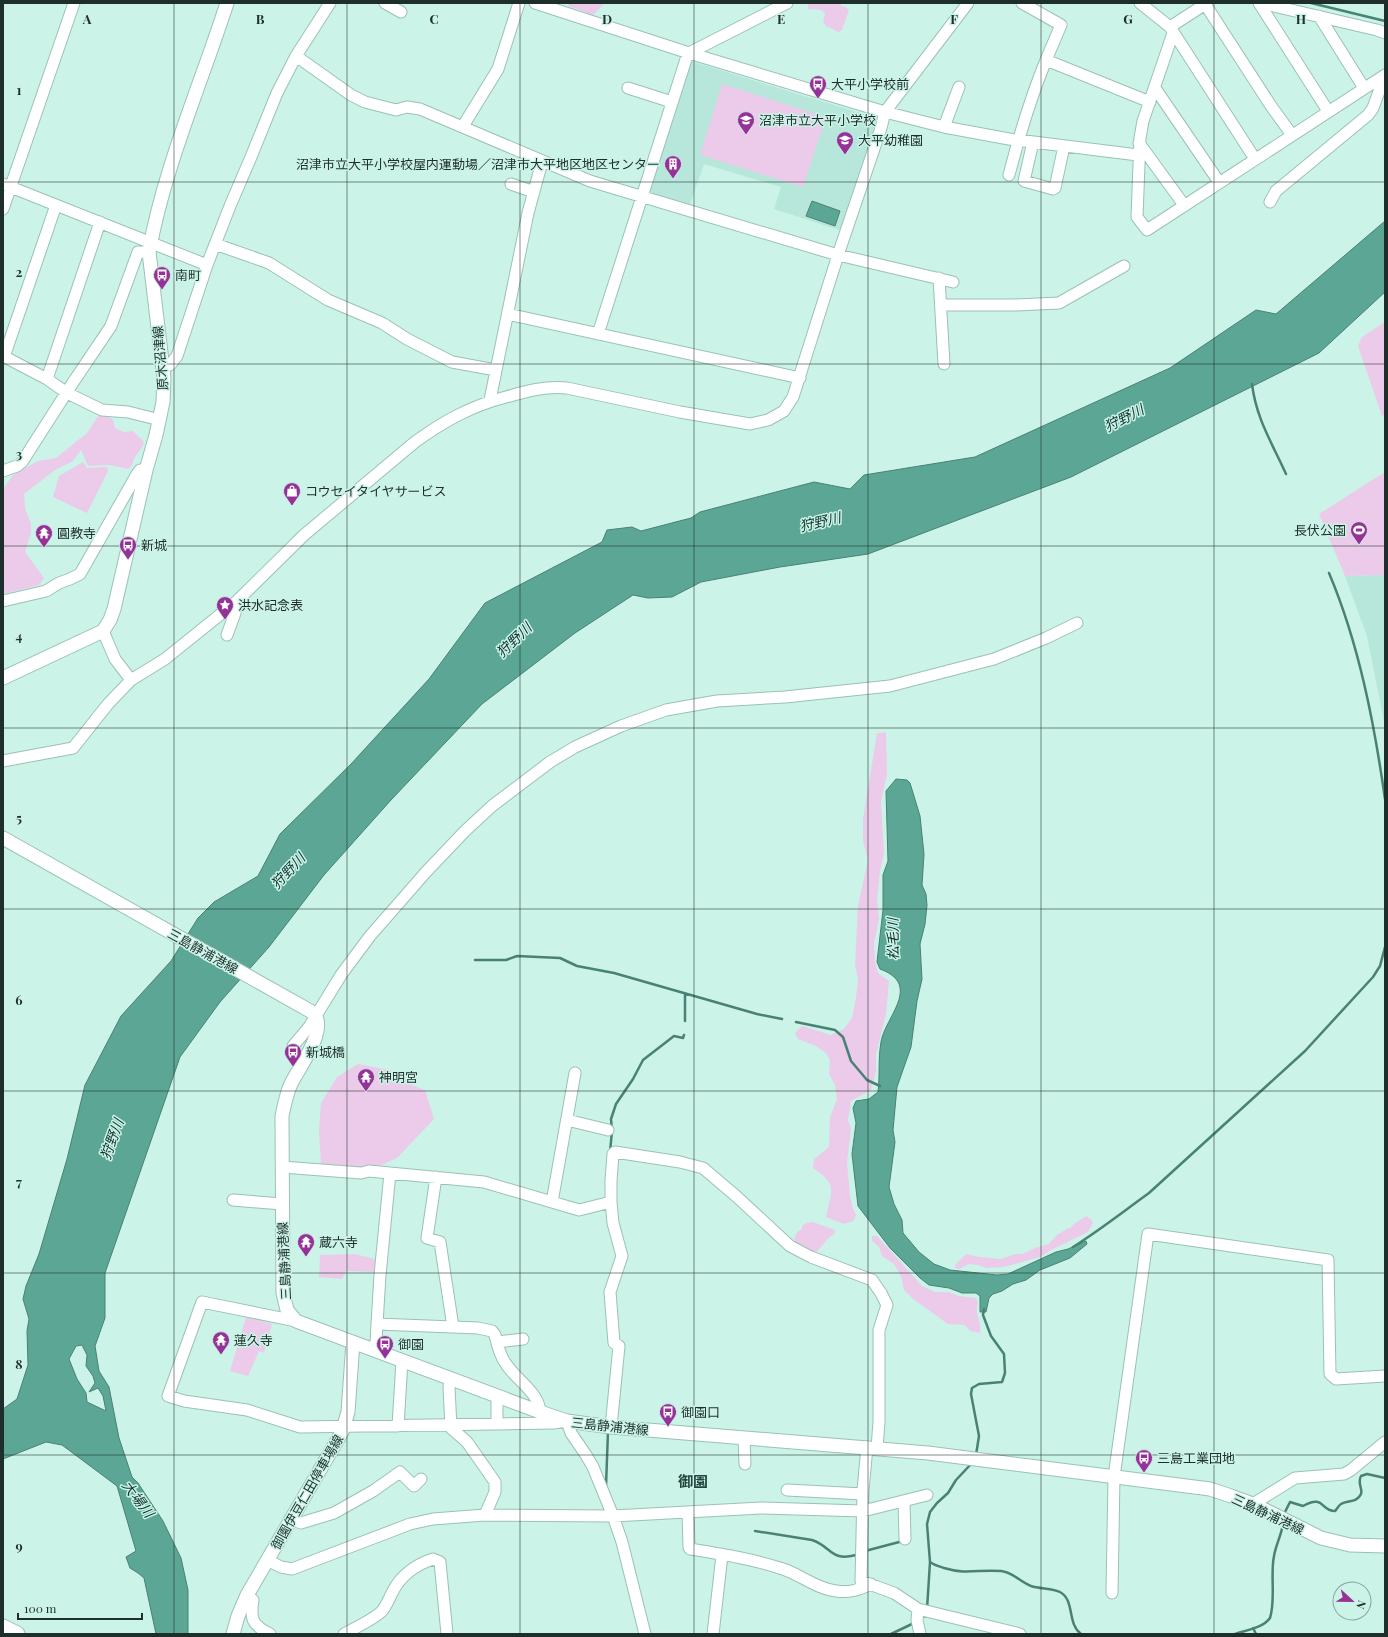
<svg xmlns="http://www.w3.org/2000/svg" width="1388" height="1637" viewBox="0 0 1388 1637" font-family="'Playfair Display','Noto Sans JP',serif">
	<rect width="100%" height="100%" fill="#cbf3e8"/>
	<path fill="#b6e7da" d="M687,60L880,119L842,231L774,209L781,187L704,164L689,207L645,194Z
		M1385,575V727L1367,636L1345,576Z"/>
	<path fill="#ebcbe9" d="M569,3H605L593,15H588L586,12L568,6Z
		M808,3H839L842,6L846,7L849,10L842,30L839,32C834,31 832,27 827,27L823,22L825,14L822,10L808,9Z
		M722,84L826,117L803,187L700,155Z
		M1385,322V414L1382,416L1358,346L1362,337Z
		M100,413L108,416L113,420L115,428L124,432L133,431L144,442C142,449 140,450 136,456C132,461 134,465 128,469L110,465L88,466L81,450L73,461L55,470L24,494L25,508L31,524V533L25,552L44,578L39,585L3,594V489L13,475L38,461L56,458L87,433Z
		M83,462L87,468L107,467L108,471L87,513L53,497L59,476Z
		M1385,472V575L1345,576L1319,514Z
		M886,732L887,774L881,802L884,853L880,871L877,901L879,919L874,943L875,962L878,973L889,981L886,1014L876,1054V1071L871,1090L851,1101L848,1120L851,1129L847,1162L850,1196L853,1209L856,1215L853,1221L844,1224L826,1217C831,1189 839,1186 813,1168L814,1159L829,1147L830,1117L837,1099L835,1085L829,1074L830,1061L827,1054L816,1046L798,1039L795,1033L802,1026L831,1035L844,1029L852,1018L856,998L858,979L855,965L858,906L868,860L863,841V819L877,733Z
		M358,1064L399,1072L409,1084L425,1090L434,1119L397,1158L369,1171L321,1166L319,1131L321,1103L337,1077Z
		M1086,1216L1091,1219L1093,1223L1088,1232L1053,1249L1040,1257L1004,1267L987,1268L978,1265L969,1264L959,1269L955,1268V1265L966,1254L980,1257L1001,1259L1015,1254H1022L1035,1248L1049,1244L1057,1235L1068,1228H1070L1074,1224Z
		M813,1222L835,1230L834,1234C825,1240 823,1246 815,1253L796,1245L794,1239L797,1232L802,1229V1226L806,1223Z
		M872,1236H877L922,1286L935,1292H949L959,1296L976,1298L978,1303C974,1314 982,1321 980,1333L970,1331L965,1325L948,1324L913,1299L904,1290L901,1276L894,1264L882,1256L879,1247L872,1241Z
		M355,1254L378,1260L376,1272L346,1271L342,1279L319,1277L320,1255Z
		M246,1317L272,1324L264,1353L259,1351L248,1376L230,1371Z"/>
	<path fill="#5ca695" stroke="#498275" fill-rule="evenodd" d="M812,201L840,211L835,226L806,216Z
		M1385,221V292L1319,353L1071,477L868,554L780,567L701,582L672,597L648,598L633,595L575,633L482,704L391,800L324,875L269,947L220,1002L180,1057L105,1273V1318L95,1346L99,1371L109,1387L119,1438L132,1477L138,1483L163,1521L181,1558L188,1590V1634H156L144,1578L138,1573L130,1568L126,1557L136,1551L117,1486L62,1445L46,1442L3,1459V1409L17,1399L28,1365L27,1331L29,1319L23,1299L26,1286L39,1254L67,1159L85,1085L121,1016L171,961L198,918L214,902L258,876L280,834L351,764L429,679L485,603L602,542L607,530L632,527L641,531L691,518L700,512L814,482L850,489L864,475L975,457L1170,368L1256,310L1276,314ZM82,1345L87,1355L86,1366L93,1376L95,1383L89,1392L98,1388L103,1396L106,1411L87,1402L86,1393L77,1379L69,1359L76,1346Z
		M896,779L907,780L910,783L920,816L924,854L922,885L926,894L927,905L925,924L920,944L922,979L917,1001L911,1047L897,1087L893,1130L895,1142L889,1187L894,1204L902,1220L903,1233L919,1252L934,1264L950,1270L997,1275L1008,1274L1056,1252L1068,1249L1086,1241L1087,1244L1070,1258L1040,1270L1026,1280L1013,1284L1002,1291L993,1294L989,1298L986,1312H980V1296L976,1293H962L949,1288L929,1285L920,1278L890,1248L858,1206L852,1154L856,1123L853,1108L856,1101L869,1099L878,1092C880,1076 878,1059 881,1042C885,1017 923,985 880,969L877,962L883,910V875L888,861L886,791Z"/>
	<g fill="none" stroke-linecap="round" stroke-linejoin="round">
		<path stroke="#498275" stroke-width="2.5" d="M1311,3L1385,21
			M1252,384C1256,418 1272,443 1286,474
			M1329,573C1359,644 1374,722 1385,799
			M475,960H506L517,956L560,958L577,966L614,973L757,1014L782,1019
			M685,1021V994
			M796,1022L835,1030L843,1037L851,1061L867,1080L880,1086
			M610,1152L612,1131L611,1119L616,1104L633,1079L643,1060L674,1036L683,1038L684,1035
			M1073,1247C1100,1230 1124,1211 1149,1193L1305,1051L1373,977L1380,966L1385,947
			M976,1455L979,1436L971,1394L972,1388L979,1384L1002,1382L1005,1373L1004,1354L991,1336L983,1315L984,1309
			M972,1463L956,1480L948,1493L937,1503L930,1512L927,1524L930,1562C934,1565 938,1566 944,1568C967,1575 979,1569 1001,1571C1013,1572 1020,1582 1031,1586C1040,1589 1053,1588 1060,1592C1075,1600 1067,1624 1081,1634
			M606,1486L608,1431
			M1284,1514L1290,1502L1303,1506C1325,1494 1320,1511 1335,1511C1337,1509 1339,1505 1341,1504C1347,1500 1357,1503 1361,1494C1363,1489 1357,1483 1361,1476L1367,1474L1385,1478
			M755,1531L812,1540C833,1547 830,1563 859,1554
			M865,1551L903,1541
			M927,1609L930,1562
			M1253,1628L1256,1634
			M891,1634L914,1623
			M1235,1634C1246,1630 1263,1628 1270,1618C1276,1599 1270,1575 1274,1556C1276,1544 1282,1534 1283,1523"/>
		<g stroke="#9bc1b7" stroke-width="13">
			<path id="minor" d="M385,3L401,12
				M535,3L689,53L885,112L944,127L1009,139L1138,155
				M1022,3L1061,25L1046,60L1150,102
				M1140,3L1170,27L1255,159
				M1259,3L1328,111
				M1261,3L1377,30L1385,33
				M1205,4L1271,106L1292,135
				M1319,16L1364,88
				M1170,27L1207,3
				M1173,33L1143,121L1140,138L1137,217L1147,230L1385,75
				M689,53L787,3
				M296,56L351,95L365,102L396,110L407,107L420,109L590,181L838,255L953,282
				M628,88L672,102
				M1155,88L1219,182
				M463,126L498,69L519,3
				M944,127L959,87
				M1033,142L1024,181L1053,189L1055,188L1064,146
				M1139,143L1184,205
				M1009,175C1019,136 1031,97 1046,60
				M3,184L207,265
				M511,184L534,192
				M1270,202L1276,191L1368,115L1373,108L1385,75
				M3,209L74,3
				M215,244L269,263L328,300L382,323L407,339L452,362L496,370
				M939,278L944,364
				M941,305H1015L1059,303L1124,266
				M508,314L800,378
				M598,334L688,53
				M3,356L47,379L67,393L102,410L128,412L160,420
				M4,357L56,205
				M163,366L170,365L177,356L207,265L230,206L251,157L277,93L296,56L330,3
				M47,379L100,222
				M490,400L528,213L542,162
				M3,471L17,466L22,462L72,384L111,326L138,252H149
				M3,601L46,591L59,583L70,579L80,574L137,474L140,470H146
				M103,631L115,659L131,680
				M227,635L235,613L237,601
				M3,761L73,748L108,704L131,680L165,659L237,601L304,535L415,442C444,421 471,406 506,397C527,391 545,386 567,388L680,412L750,424L768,420L777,415L784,411L793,397L838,255L881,128L885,112L968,3
				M293,1046L309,1027L341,975L370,936L426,872L465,831L492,806L550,762L575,747L621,726L666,710L717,701L785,697L890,686L994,659L1046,638L1077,623
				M567,1120L608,1130
				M282,1167L361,1173L369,1171L484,1182L579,1210L611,1202
				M436,1177L427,1238L440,1242L453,1327
				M233,1200L282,1204
				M552,1202L575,1073
				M296,1321L202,1302L168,1396L184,1401L247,1410L300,1427L554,1423L567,1421L571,1433L586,1455L593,1467L613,1516L622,1542L645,1634
				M377,1324L380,1275L390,1173
				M497,1342L523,1339
				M373,1350L376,1342L377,1324L478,1328L492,1331L495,1335C497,1344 500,1356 506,1364C516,1380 539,1392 540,1412
				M450,1379L449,1387L451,1428L467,1442L495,1482V1492L485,1515
				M497,1424V1397
				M398,1426L402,1361
				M611,1427L619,1346L614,1343L610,1292L622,1256L613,1223L611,1202V1181L613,1154L615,1152L680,1162L703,1168L736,1196L790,1246L811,1257L872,1280L881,1293L887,1305L879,1330V1422L877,1448
				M744,1438L745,1464
				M867,1447L863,1490L861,1581L894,1593L918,1609L1020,1634
				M787,1490L863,1494
				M904,1501L905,1539
				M1253,1504L1295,1478L1344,1474L1351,1470L1385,1442
				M688,1512L689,1547L690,1549C721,1554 753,1559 783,1569C801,1575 817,1589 836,1591C849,1593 859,1590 871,1584
				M290,1519L301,1523L334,1513L373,1491L400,1472L414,1486L421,1479
				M267,1560L281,1567L292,1569L410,1524L433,1519L485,1515L613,1516L761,1508L863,1511L927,1495
				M1112,1593L1114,1477L1148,1234L1328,1260L1330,1374L1336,1379L1385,1376
				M247,1595L253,1600C250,1619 252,1625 270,1634
				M918,1609L917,1620L920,1634
				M344,1634C355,1628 372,1620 381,1612C387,1606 389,1598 393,1591C401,1575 417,1564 433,1559L440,1562L447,1634
				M713,1634L722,1555"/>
		</g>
		<g stroke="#9bc1b7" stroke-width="15">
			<path id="major" d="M3,678L103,631L110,620L114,609L146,470L156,435L163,402L164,378L149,252C164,168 201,84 227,3
				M3,838L312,1012C331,1028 297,1069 290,1086C286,1096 284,1106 282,1116L283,1293L287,1310L296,1321L540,1412L567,1421L611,1427L928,1453L1210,1489L1231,1496L1253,1504L1321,1538L1350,1545L1385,1546
				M233,1634L238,1616L247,1595L342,1432L348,1412L353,1342"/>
		</g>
		<g stroke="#9bc1b7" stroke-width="17">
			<path id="highway" d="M3,1627L17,1634"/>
		</g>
		<use href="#minor" stroke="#fff" stroke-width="11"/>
		<use href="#major" stroke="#fff" stroke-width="13"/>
		<use href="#highway" stroke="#fff" stroke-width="15"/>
	</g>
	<path fill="none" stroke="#1e2e2a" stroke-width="1" stroke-opacity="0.55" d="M174,3V1634M347,3V1634M520,3V1634M694,3V1634M868,3V1634M1041,3V1634M1214,3V1634M3,182H1385M3,364H1385M3,546H1385M3,728H1385M3,909H1385M3,1091H1385M3,1273H1385M3,1455H1385"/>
	<defs>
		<g id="bus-pin" transform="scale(0.9)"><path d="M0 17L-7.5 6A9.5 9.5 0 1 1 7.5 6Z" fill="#963297" stroke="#cbf3e8"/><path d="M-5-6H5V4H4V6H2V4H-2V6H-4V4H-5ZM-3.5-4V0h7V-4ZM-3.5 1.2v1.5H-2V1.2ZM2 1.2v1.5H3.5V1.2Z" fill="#fff"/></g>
		<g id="school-pin" transform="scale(0.9)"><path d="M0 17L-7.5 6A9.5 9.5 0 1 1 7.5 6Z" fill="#963297" stroke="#cbf3e8"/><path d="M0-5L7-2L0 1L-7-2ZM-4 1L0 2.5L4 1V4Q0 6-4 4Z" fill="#fff"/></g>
		<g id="building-pin" transform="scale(0.9)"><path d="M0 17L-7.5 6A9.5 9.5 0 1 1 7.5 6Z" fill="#963297" stroke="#cbf3e8"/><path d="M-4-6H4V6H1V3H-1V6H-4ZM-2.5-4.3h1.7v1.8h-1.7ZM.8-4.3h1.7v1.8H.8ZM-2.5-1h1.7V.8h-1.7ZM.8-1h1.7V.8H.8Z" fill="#fff"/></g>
		<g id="shop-pin" transform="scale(0.9)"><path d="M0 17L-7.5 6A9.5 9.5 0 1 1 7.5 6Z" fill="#963297" stroke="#cbf3e8"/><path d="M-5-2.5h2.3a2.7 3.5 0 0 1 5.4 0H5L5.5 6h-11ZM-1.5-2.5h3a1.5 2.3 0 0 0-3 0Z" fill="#fff"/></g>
		<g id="stadium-pin" transform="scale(0.9)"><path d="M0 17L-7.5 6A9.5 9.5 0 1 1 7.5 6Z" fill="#963297" stroke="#cbf3e8"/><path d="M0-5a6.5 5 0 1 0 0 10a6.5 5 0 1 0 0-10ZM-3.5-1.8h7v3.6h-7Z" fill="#fff"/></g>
		<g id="temple-pin" transform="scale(0.9)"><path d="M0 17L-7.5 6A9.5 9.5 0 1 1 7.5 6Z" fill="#963297" stroke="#cbf3e8"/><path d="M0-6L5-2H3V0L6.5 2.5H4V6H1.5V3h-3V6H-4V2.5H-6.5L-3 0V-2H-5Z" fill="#fff"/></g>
		<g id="sight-pin" transform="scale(0.9)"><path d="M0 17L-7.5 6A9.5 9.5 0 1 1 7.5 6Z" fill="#963297" stroke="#cbf3e8"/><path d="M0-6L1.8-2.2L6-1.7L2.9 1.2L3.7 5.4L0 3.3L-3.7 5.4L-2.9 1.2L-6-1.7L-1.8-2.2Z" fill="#fff"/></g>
	</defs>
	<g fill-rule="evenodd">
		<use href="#bus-pin" x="818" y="84"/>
		<use href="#school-pin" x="746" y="120"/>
		<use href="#school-pin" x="845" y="140"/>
		<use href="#building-pin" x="673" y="164"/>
		<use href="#bus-pin" x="162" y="275"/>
		<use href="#shop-pin" x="292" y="491"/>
		<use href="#stadium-pin" x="1359" y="530"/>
		<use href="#temple-pin" x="44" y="533"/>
		<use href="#bus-pin" x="128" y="545"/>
		<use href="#sight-pin" x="225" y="605"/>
		<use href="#bus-pin" x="293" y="1052"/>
		<use href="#temple-pin" x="366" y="1077"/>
		<use href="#temple-pin" x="306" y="1242"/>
		<use href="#temple-pin" x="221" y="1340"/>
		<use href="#bus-pin" x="385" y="1344"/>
		<use href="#bus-pin" x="668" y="1412"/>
		<use href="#bus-pin" x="1144" y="1458"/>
	</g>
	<g text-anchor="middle" stroke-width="3" stroke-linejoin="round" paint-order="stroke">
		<g font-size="13" fill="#1e2e2a" stroke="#cbf3e8" text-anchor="start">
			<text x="831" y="89">大平小学校前</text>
			<text x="759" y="125">沼津市立大平小学校</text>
			<text x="858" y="145">大平幼稚園</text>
			<text x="660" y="169" text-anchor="end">沼津市立大平小学校屋内運動場／沼津市大平地区地区センター</text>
			<text x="175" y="280">南町</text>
			<text x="305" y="496">コウセイタイヤサービス</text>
			<text x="1346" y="535" text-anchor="end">長伏公園</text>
			<text x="57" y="538">圓教寺</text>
			<text x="141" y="550">新城</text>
			<text x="238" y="610">洪水記念表</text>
			<text x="306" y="1057">新城橋</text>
			<text x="379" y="1082">神明宮</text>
			<text x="319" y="1247">蔵六寺</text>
			<text x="234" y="1345">蓮久寺</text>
			<text x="398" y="1349">御園</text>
			<text x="681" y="1417">御園口</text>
			<text x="1157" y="1463">三島工業団地</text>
		</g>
		<g font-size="13" fill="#1e2e2a" stroke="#cbf3e8">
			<text transform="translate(160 358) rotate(-95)" y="5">原木沼津線</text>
			<text transform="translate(203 951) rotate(29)" y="5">三島静浦港線</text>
			<text transform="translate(284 1261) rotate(-93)" y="5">三島静浦港線</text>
			<text transform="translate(610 1426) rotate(6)" y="5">三島静浦港線</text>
			<text transform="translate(307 1492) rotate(-60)" y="5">御園伊豆仁田停車場線</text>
			<text transform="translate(1268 1514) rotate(25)" y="5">三島静浦港線</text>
		</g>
		<g font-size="14" font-style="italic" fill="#0f332c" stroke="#cbf3e8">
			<text transform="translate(1124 418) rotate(-27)" y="5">狩野川</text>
			<text transform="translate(820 522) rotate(-13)" y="5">狩野川</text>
			<text transform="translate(514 640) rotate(-44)" y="5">狩野川</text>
			<text transform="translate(288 871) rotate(-47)" y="5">狩野川</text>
			<text transform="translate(893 939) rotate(-91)" y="5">松毛川</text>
			<text transform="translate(112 1139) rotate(-70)" y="5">狩野川</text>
			<text transform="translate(138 1499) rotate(53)" y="5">大場川</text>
		</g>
		<g font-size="15" font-weight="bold" fill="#22453d" stroke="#cbf3e8">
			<text x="693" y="1487">御園</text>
		</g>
	</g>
	<g font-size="13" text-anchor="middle" font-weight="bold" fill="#1e2e2a" stroke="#cbf3e8" stroke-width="3" stroke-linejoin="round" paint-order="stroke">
		<text x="87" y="24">A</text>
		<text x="260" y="24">B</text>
		<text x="434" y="24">C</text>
		<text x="607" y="24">D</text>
		<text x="781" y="24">E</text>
		<text x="954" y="24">F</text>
		<text x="1128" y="24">G</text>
		<text x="1301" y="24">H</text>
		<text x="19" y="95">1</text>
		<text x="19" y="277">2</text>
		<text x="19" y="459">3</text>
		<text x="19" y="641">4</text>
		<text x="19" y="823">5</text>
		<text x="19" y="1005">6</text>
		<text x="19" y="1187">7</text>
		<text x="19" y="1369">8</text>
		<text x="19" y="1551">9</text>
	</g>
	<rect width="1388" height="1637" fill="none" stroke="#1e2e2a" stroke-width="8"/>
	<g transform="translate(1352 1601) rotate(112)"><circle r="19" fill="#cbf3e8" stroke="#86a49c"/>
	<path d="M0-3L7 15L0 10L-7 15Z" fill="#963297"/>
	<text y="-6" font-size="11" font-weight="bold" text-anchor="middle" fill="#1e2e2a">N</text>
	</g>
	<path d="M18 1613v6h124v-6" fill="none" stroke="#1e2e2a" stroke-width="2"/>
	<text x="24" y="1613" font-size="12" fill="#1e2e2a" stroke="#cbf3e8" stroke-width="3" paint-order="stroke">100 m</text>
</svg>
